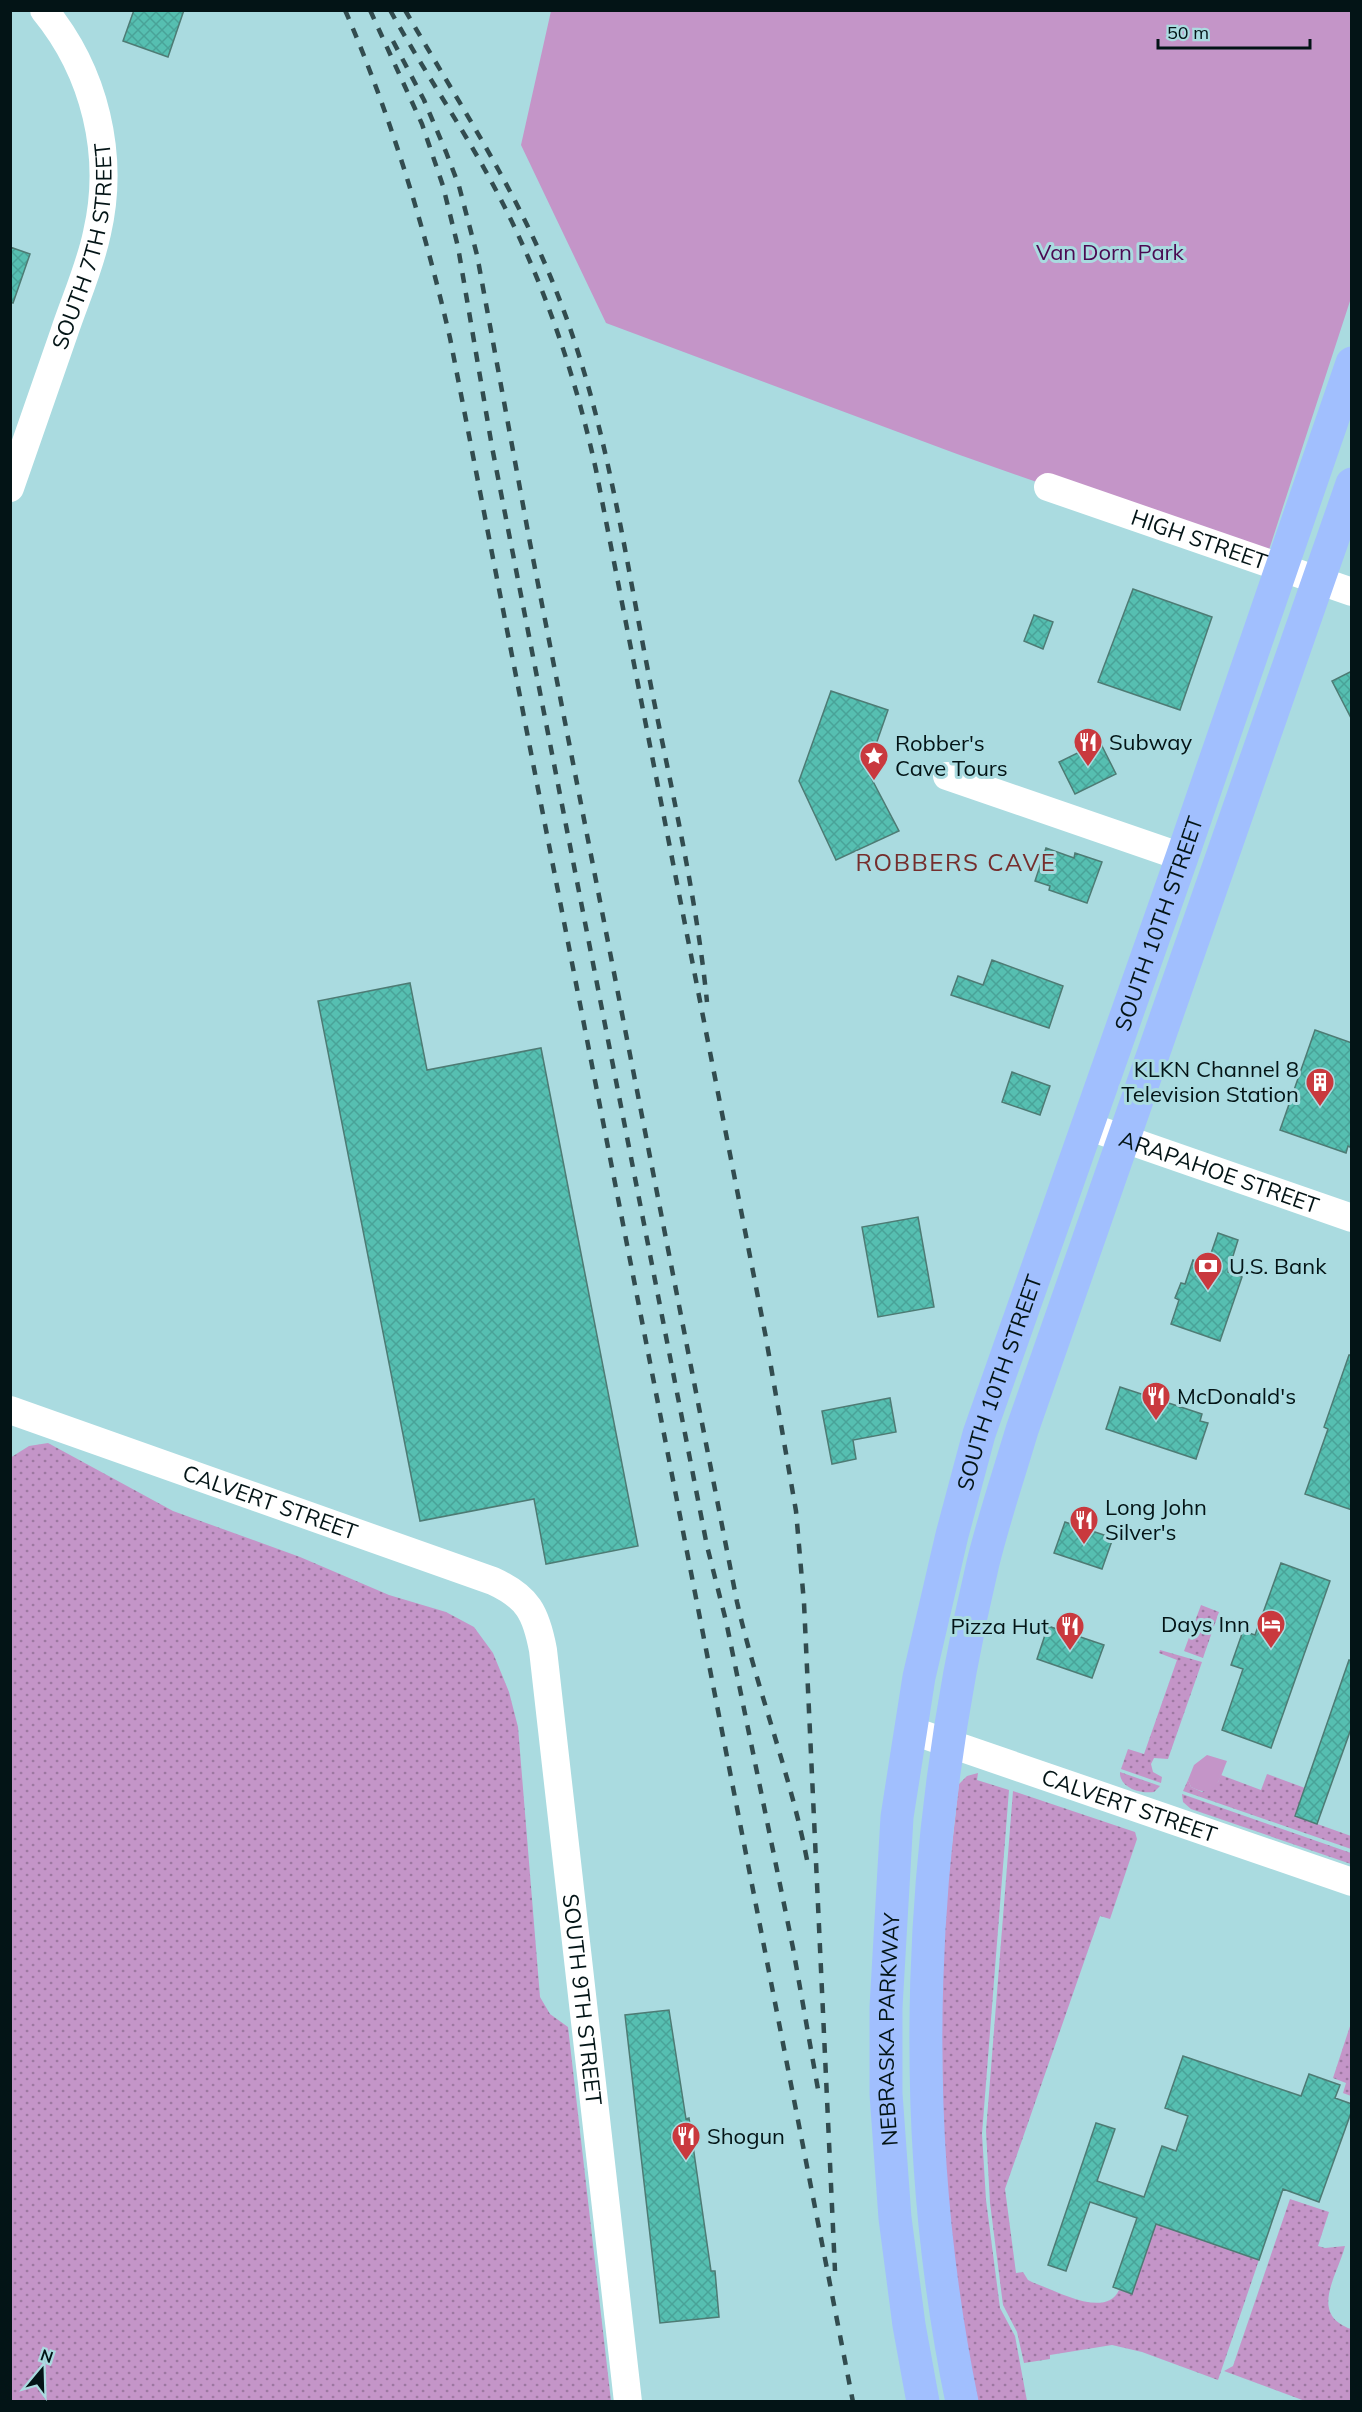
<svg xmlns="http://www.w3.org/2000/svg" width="1362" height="2412" viewBox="0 0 1362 2412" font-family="Mulish,sans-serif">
	<defs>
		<pattern id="grass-dots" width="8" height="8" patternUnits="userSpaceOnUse" patternTransform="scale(1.5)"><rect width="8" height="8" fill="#c495c8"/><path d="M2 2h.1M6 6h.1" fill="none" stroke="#9d78a1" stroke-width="1.8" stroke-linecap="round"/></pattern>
		<pattern id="building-cross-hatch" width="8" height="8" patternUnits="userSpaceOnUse" patternTransform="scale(1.5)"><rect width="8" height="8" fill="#56bfb1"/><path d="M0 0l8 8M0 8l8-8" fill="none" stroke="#49a398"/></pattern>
	</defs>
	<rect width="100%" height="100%" fill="#aadbe0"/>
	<path fill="url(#grass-dots)" d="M48,1443L173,1511L300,1557L389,1595L446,1612L474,1627L493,1653L509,1692L518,1727L540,1997L550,2014L568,2027L611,2401H11L10,1458L29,1446Z
		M1201,1605L1219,1612L1203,1658L1184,1651Z
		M1160,1650L1202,1662L1168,1759L1154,1758L1151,1764L1153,1772L1162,1777L1161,1783L1121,1769L1128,1749L1144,1754L1177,1660L1159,1653Z
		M1120,1772L1160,1786L1154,1792C1141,1794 1119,1788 1120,1772Z
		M978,1773L977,1780L1009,1790L982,2134L986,2200L1000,2308L1015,2336L1027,2401H975L959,2311L943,2148L941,1942L959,1784L967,1776Z
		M1267,1774L1305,1788L1295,1816L1351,1836V1849L1183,1791L1188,1780L1191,1787L1202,1792L1218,1782L1221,1775L1261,1790Z
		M1013,1791L1135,1832L1137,1839L1110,1919L1100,1916L1005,2189L1016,2273L1023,2272L1028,2280L1034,2283C1057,2291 1106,2319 1119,2290L1132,2294L1156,2224L1259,2260L1218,2380L1142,2352L1112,2345L1050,2355V2359L1024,2363L1017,2332L1003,2305L990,2203L986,2131Z
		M1182,1794L1351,1853V1864L1191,1809L1183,1802Z
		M1351,2023L1352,2096H1351L1343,2093L1346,2083L1333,2078Z
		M1290,2199L1329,2212L1318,2246L1325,2248L1345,2246C1338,2275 1308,2314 1351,2329V2401H1305L1224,2371L1233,2366Z"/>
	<path fill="#c495c8" d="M551,11H1351V298L1265,562L957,454L606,323L521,145Z
		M1207,1755L1227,1761C1219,1780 1216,1800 1191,1787L1188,1780L1194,1765Z"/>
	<path fill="url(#building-cross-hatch)" stroke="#4e7b74" stroke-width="1.5" d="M134,10H184L168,57L123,41Z
		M10,247L30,254L13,303L10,302Z
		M1133,589L1212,617L1180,710L1098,682Z
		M1034,615L1053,622L1043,649L1024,641Z
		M1352,671V720L1332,681Z
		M831,691L888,710L867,770L899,831L836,860L799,781Z
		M1100,742L1116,774L1075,794L1059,762Z
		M1046,848L1074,858L1075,853L1102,862L1087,903L1049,890L1050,886L1035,881Z
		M992,960L1063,986L1049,1028L951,995L958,976L983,985Z
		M410,983L427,1070L541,1048L638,1546L546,1564L534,1499L420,1521L318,1001Z
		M1315,1030L1352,1043V1148L1348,1146L1346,1153L1280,1130Z
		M1012,1072L1050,1086L1040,1115L1002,1102Z
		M918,1217L934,1307L878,1317L862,1227Z
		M1218,1233L1238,1240L1228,1272L1242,1277L1220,1341L1171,1324L1179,1300L1175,1298L1181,1283L1185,1284L1193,1260L1207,1265Z
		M1349,1355H1352V1510L1305,1494L1328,1429L1324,1427Z
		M1120,1387L1202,1414L1200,1421L1208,1423L1196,1459L1106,1429Z
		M890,1398L896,1432L853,1440L856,1459L832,1464L822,1411Z
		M1065,1522L1113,1538L1102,1569L1054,1553Z
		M1281,1563L1330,1581L1271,1748L1222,1730L1243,1669L1231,1665L1243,1631L1255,1635Z
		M1048,1626L1104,1645L1092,1678L1037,1659Z
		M1349,1660L1352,1661V1726L1317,1824L1295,1816Z
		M669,2010L686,2119L689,2118L711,2271H715L719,2317L660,2323L625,2015Z
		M1183,2056L1301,2096L1309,2074L1340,2085L1335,2098L1352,2104V2110L1319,2202L1283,2189L1259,2260L1156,2224L1132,2294L1113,2287L1137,2218L1090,2202L1066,2271L1048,2265L1096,2123L1115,2129L1097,2181L1144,2197L1162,2146L1176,2151L1188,2116L1165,2108Z"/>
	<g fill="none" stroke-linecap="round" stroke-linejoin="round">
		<g stroke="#fff" stroke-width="28">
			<path id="s1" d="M1048,487L1352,592"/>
			<path id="s2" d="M10,488C28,436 46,384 64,333C75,300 90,267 97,233C115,155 95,72 44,10"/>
			<path d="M947,776L1182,857"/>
			<path id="s3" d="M1087,1126L1352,1218"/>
			<path id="s4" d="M10,1410L493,1581C528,1597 536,1613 543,1650L628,2402"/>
			<path id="s5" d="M910,1730L1352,1882"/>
		</g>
		<g stroke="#a1bffe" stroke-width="33">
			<path id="s6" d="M923,2402L909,2325L895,2218L886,2094V2007L897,1817L919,1677L952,1535L979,1434L1182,857L1352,363"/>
			<path d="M962,2402C905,2125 918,1837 983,1563C994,1518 1009,1474 1022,1430L1352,484"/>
		</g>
		<path stroke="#324c4f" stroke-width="4.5" stroke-dasharray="10 10" stroke-linecap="butt" d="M345,10C391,116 424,226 450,338L853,2402
			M370,10L422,124L443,186L458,247L492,447L707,1546L726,1621L793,1948L819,2095
			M390,10C422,68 459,122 490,179C540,271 574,369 596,470L766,1338L796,1511L804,1603L835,2271
			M405,10C458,102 516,189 555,288C605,412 623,545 649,676C670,784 696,892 707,1002
			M393,41L424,100L446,152L459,186L477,255L530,543L737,1602C757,1690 791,1775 808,1865"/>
	</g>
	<defs>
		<g id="restaurant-pin" transform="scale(1.5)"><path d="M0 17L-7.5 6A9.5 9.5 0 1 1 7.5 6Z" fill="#c9393e" stroke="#aadbe0"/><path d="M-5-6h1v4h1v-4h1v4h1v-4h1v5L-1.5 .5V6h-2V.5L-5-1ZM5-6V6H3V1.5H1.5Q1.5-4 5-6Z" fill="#fff"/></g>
		<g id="sight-pin" transform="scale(1.5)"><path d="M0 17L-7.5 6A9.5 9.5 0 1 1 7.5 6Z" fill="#c9393e" stroke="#aadbe0"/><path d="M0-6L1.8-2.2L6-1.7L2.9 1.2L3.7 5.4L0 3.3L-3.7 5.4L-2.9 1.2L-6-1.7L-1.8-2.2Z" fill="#fff"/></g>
		<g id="building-pin" transform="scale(1.5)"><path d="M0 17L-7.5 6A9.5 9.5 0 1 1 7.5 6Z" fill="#c9393e" stroke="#aadbe0"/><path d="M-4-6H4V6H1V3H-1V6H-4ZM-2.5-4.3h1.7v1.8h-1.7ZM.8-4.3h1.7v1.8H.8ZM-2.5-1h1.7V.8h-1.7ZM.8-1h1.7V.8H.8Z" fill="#fff"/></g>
		<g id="bank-pin" transform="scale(1.5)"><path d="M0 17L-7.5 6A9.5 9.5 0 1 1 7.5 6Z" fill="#c9393e" stroke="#aadbe0"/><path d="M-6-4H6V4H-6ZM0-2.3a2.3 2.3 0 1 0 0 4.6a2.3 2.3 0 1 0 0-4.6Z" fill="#fff"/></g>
		<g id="hotel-pin" transform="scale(1.5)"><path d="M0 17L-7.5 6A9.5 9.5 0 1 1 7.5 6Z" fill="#c9393e" stroke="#aadbe0"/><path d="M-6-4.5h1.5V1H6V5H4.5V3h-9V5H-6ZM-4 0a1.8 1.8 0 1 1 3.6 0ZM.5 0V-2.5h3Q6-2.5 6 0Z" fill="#fff"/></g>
	</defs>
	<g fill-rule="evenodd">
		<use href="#restaurant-pin" x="1088" y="742"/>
		<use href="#sight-pin" x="874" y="756"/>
		<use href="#building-pin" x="1320" y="1082"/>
		<use href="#bank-pin" x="1208" y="1266"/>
		<use href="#restaurant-pin" x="1156" y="1396"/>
		<use href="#restaurant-pin" x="1084" y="1520"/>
		<use href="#hotel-pin" x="1271" y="1624"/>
		<use href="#restaurant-pin" x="1070" y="1626"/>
		<use href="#restaurant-pin" x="686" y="2136"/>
	</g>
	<g text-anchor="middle" stroke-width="6" stroke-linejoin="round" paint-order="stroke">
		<g font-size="22" fill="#031416" stroke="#aadbe0">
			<text dy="8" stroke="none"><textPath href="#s2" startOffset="254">SOUTH 7TH STREET</textPath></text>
			<text dy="8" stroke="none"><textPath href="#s1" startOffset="160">HIGH STREET</textPath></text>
			<text dy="8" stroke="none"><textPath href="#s6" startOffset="1521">SOUTH 10TH STREET</textPath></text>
			<text dy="8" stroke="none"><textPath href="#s3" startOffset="140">ARAPAHOE STREET</textPath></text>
			<text dy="8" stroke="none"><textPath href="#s6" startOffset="1035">SOUTH 10TH STREET</textPath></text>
			<text dy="8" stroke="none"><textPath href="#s4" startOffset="276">CALVERT STREET</textPath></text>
			<text dy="8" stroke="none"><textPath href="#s5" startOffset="232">CALVERT STREET</textPath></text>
			<text dy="8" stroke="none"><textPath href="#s4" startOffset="954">SOUTH 9TH STREET</textPath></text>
			<text dy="8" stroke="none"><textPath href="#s6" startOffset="375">NEBRASKA PARKWAY</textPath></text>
		</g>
		<g font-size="22" fill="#4b0a52" stroke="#aadbe0">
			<text x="1110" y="260">Van Dorn Park</text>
		</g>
		<g font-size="22" fill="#031416" stroke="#aadbe0" text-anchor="start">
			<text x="1109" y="750">Subway</text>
			<text x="895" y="751">Robber's<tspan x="895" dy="25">Cave Tours</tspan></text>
			<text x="1299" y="1077" text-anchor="end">KLKN Channel 8<tspan x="1299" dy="25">Television Station</tspan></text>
			<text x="1229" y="1274">U.S. Bank</text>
			<text x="1177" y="1404">McDonald's</text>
			<text x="1105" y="1515">Long John<tspan x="1105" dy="25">Silver's</tspan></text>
			<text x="1250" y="1632" text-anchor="end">Days Inn</text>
			<text x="1049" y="1634" text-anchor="end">Pizza Hut</text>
			<text x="707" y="2144">Shogun</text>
		</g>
		<g font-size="24" letter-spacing="1.5" fill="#752e2d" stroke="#aadbe0">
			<text x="956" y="871">ROBBERS CAVE</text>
		</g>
	</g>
	<rect width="1362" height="2412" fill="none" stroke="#031416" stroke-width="24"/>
	<g transform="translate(42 2370) rotate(19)" stroke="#aadbe0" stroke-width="4.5" paint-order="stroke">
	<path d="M0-4.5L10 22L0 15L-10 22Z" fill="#031416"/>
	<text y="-9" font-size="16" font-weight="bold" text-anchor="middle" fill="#031416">N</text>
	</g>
	<path d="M1158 39v9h152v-9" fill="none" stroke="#031416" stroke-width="3"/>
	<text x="1167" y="39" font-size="18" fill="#031416" stroke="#aadbe0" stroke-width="4.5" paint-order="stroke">50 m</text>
</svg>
